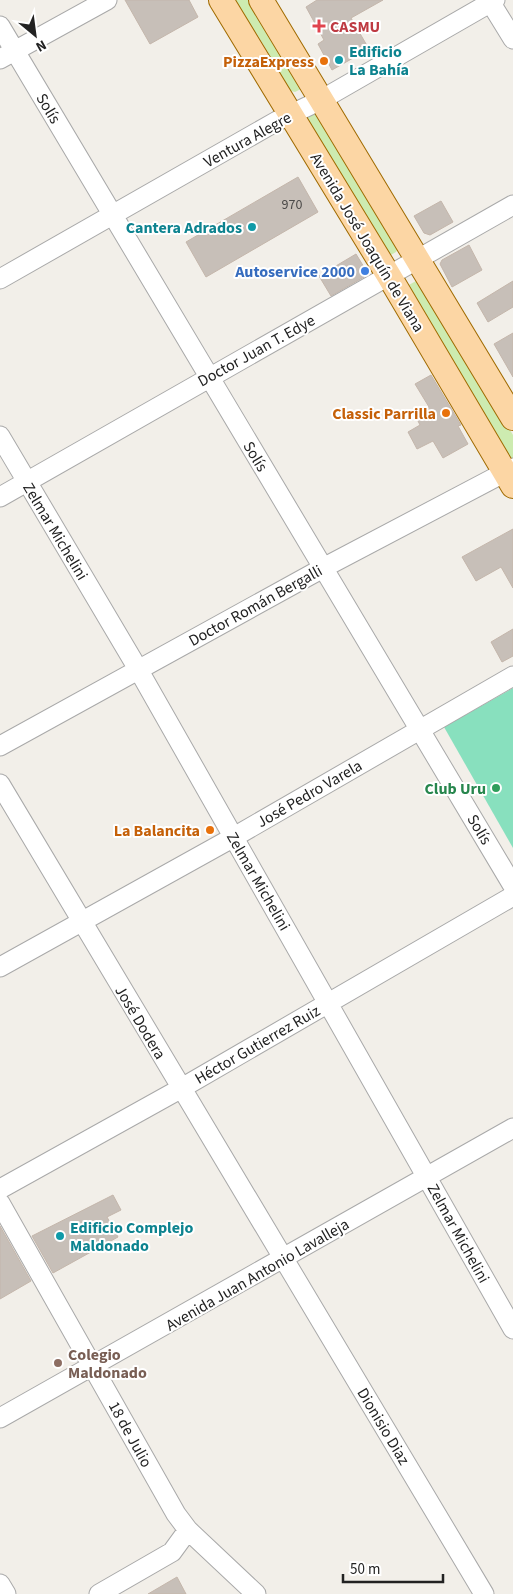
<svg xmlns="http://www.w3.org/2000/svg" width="513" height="1594" viewBox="0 0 513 1594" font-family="'Source Sans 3',sans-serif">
	<rect width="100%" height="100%" fill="#f2efe9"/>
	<path fill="#cdebb0" d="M229,0H252L301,89L295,92L291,91L257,34L244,25Z
		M313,114H317L398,248L396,252L389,256L306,119Z
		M416,281L424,286L513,435V460L507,463L407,286Z"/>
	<path fill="#88e0be" d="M513,688V848L444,727Z"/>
	<path fill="#c7bfb8" stroke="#c4b6ab" d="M125,0H189L198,17L150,44Z
		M317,0H383L351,18L369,49L332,70L318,44L324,40L306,7Z
		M298,177L318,212L206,277L186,242Z
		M441,201L453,222L430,235L424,233L414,216Z
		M469,245L482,270L452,287L440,264L442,260Z
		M356,254L367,272L364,277L331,296L319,276Z
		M513,281V307L488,322L477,303Z
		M513,333V377L494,344Z
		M431,375L461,425L458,426L468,444L443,458L433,441L417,449L408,432L420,425L415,415L429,407L415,384Z
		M513,529V588L501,567L476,581L462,557Z
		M513,629V656L502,662L491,642Z
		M113,1195L121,1210L107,1217L118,1237L53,1273L32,1236Z
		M0,1226L31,1281L0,1299Z
		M177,1577L186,1594H148Z"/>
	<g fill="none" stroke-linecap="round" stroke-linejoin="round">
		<g stroke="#a9a9a9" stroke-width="21">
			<path id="minor" d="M489,0L513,39
				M0,26L513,886
				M0,59L107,0
				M0,279L277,121L321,100L495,0
				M0,436L138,669L513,1329
				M0,497L513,205
				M0,746L323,568L513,468
				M0,784L484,1594
				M0,967L234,837L513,676
				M0,1189L180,1089L513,896
				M0,1203L176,1514L188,1530L256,1594
				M0,1418L513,1128
				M0,1584L6,1594
				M99,1594L172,1552L188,1530"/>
		</g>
		<g stroke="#a06b00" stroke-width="26">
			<path id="major" d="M221,0L389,276L513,486
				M261,0L513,418"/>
		</g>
		<use href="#minor" stroke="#fff" stroke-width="19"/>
		<use href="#major" stroke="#fcd6a4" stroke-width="24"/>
	</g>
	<path fill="#e0444e" stroke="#fff" stroke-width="2" d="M316.5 18.5h5v5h5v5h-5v5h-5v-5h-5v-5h5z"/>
	<g fill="#0f9aa8" stroke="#fff" stroke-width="2">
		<circle cx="339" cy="60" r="5"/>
		<circle cx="252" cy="227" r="5"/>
		<circle cx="60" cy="1236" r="5"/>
	</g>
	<g fill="#e8710a" stroke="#fff" stroke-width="2">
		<circle cx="324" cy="61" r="5"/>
		<circle cx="446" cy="413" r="5"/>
		<circle cx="210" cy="830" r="5"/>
	</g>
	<circle fill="#3f7fe0" stroke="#fff" stroke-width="2" cx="365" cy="271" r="5"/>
	<circle fill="#2e9e5b" stroke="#fff" stroke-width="2" cx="496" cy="788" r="5"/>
	<circle fill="#8d6e63" stroke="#fff" stroke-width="2" cx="58" cy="1363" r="5"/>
	<g text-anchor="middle" stroke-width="4" stroke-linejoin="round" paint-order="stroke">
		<g font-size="14" fill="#4b4948">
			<text x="292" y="209">970</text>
		</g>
		<g font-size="16" font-weight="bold" fill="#be3a42" stroke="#fff" text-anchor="start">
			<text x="330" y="32">CASMU</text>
		</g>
		<g font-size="16" font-weight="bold" fill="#0d838f" stroke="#fff" text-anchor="start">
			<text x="349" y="57">Edificio<tspan x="349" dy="18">La Bahía</tspan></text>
			<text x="242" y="233" text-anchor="end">Cantera Adrados</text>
			<text x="70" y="1233">Edificio Complejo<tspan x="70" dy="18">Maldonado</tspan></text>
		</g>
		<g font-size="16" font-weight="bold" fill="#c56008" stroke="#fff" text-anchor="end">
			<text x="314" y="67">PizzaExpress</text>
			<text x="436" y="419">Classic Parrilla</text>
			<text x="200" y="836">La Balancita</text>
		</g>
		<g font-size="16" fill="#222" stroke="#fff">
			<text transform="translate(49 108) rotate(59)" y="6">Solís</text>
			<text transform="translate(247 139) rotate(-29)" y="6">Ventura Alegre</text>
			<text transform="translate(368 242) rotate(59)" y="6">Avenida José Joaquín de Viana</text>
			<text transform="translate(256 350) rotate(-29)" y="6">Doctor Juan T. Edye</text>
			<text transform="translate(256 456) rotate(59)" y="6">Solís</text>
			<text transform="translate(56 531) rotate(59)" y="6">Zelmar Michelini</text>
			<text transform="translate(255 605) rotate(-29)" y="6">Doctor Román Bergalli</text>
			<text transform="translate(309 793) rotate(-30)" y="6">José Pedro Varela</text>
			<text transform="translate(480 829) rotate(59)" y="6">Solís</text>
			<text transform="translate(259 881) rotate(60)" y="6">Zelmar Michelini</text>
			<text transform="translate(141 1022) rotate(59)" y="6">José Dodera</text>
			<text transform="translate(257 1044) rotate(-30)" y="6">Héctor Gutierrez Ruiz</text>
			<text transform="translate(459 1233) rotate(61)" y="6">Zelmar Michelini</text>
			<text transform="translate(257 1274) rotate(-30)" y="6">Avenida Juan Antonio Lavalleja</text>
			<text transform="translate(384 1426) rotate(59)" y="6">Dionisio Diaz</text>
			<text transform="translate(131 1434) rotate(61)" y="6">18 de Julio</text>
		</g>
		<g font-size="16" font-weight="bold" fill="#366cbe" stroke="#fff" text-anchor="end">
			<text x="355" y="277">Autoservice 2000</text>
		</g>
		<g font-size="16" font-weight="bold" fill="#27864d" stroke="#fff" text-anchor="end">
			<text x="486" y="794">Club Uru</text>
		</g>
		<g font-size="16" font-weight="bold" fill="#785e54" stroke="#fff" text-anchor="start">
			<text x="68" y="1360">Colegio<tspan x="68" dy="18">Maldonado</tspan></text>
		</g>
	</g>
	<g transform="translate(35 35) rotate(151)" stroke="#ffffff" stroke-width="4" paint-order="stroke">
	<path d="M0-4L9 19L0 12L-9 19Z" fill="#222222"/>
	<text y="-8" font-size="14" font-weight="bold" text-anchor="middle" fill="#222222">N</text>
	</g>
	<path d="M343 1574v8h100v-8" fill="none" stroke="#222222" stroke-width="2.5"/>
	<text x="350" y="1574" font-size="15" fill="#222222" stroke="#ffffff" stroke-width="4" paint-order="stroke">50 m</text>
</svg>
